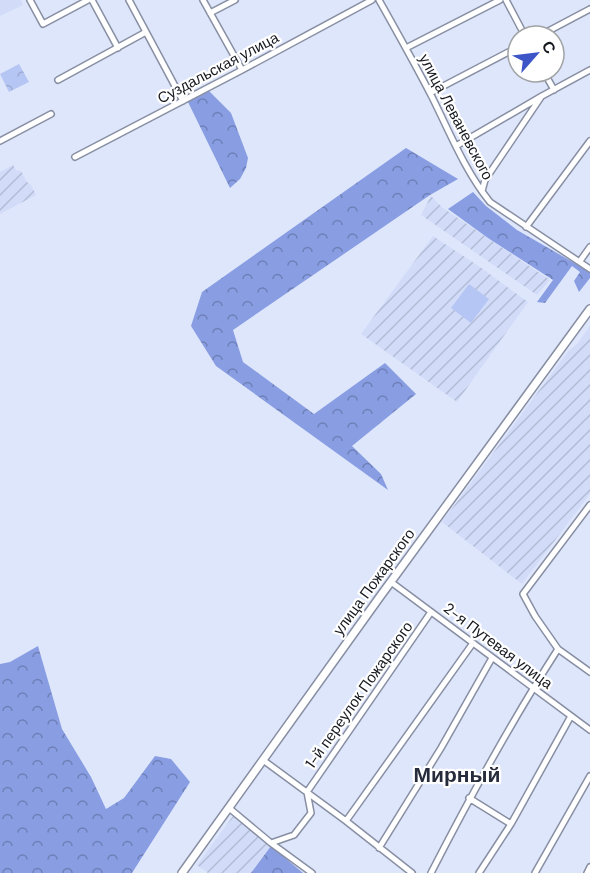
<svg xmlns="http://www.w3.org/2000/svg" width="590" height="873" viewBox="0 0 590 873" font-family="'DM Sans',sans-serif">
	<defs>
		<pattern id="industrial-furrows" width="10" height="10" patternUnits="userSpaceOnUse" patternTransform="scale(1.5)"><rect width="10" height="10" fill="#d2dcf9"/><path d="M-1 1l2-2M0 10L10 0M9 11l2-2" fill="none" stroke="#b3bcd5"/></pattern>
		<pattern id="forest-crowns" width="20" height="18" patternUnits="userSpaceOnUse" patternTransform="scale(1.5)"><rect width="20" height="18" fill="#889de2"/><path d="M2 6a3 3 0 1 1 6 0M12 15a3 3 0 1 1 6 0" fill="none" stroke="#6e7fb7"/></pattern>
		<pattern id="park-crowns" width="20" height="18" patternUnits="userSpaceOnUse" patternTransform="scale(1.5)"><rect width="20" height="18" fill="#b6c6f4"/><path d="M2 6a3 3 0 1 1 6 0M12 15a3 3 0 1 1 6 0" fill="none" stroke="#9ca9d1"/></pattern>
	</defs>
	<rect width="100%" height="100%" fill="#dee6fc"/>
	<path fill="#d2dcf9" d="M0,0H21L23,5L0,16Z"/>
	<path fill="url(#industrial-furrows)" d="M13,165L16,170L21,171L27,182L31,185L36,195L0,214V172Z
		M431,196L443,208L550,280L537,295L421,215Z
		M433,236L480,267L528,302L457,402L361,334Z
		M590,326V494L522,584L442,522L569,350L577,344Z
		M233,816L271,846L251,873H208L197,865Z"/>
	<path fill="#b6c6f4" d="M469,284L489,299L471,323L451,308Z"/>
	<path fill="url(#forest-crowns)" d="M208,90L231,113L248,158L246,168L240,179L230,188L187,100Z
		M406,148L458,179L430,195L233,330L243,362L314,414L385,363L416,394L352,446L381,474L388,490L216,366L191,326L202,292Z
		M473,192L486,206L517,230L590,272V278L579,292L574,281L580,272L572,266L545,303L537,302L553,280L488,238L448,209Z
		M38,646L62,729L91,777L106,809L124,798L155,756L171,759L190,782L132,873H0V664L10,662Z
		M271,846L303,873H251Z"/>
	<path fill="url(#park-crowns)" d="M19,64L29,82L9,92L0,74Z"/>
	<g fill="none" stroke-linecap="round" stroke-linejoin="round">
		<g stroke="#888fa3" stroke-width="8">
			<path id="street" d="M30,0L43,24L88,0
				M92,0L118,48
				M129,0L183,101
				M203,0L242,70
				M379,0C397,32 415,64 432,97C450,133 465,171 490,202L590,269
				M506,0L525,36
				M210,13L235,0
				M539,36L590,9
				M406,48L500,0
				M544,72L554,90
				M58,80L146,32
				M430,93L518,47
				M0,141L51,114
				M456,146L542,96L590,70
				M75,157L242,70L372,0
				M482,191L485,180L541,97
				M526,227L590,141
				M580,261L590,247
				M590,505L523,594L535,616L558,649L590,672
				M391,582L590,730
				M263,760L346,821L412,873
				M469,798L511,824
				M229,808L271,843L312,873
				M346,821L473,643
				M271,843L294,835L311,813L307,792L431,612
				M379,848L441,748L492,658
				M431,873C470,797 511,722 558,649
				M479,873L511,824L571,716
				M535,873L590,776
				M587,873L590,867"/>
		</g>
		<g stroke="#888fa3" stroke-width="10">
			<path id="secondary" d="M182,873L379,598L590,309"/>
		</g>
		<use href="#street" stroke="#fff" stroke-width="5"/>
		<use href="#secondary" stroke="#fff" stroke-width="7"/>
	</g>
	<g text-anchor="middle" stroke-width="4.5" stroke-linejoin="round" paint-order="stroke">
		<g font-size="15" fill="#15181f" stroke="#fff">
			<text transform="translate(218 68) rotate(-28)" y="5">Суздальская улица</text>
			<text transform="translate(456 117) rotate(62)" y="5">улица Леваневского</text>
			<text transform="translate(374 582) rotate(-54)" y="5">улица Пожарского</text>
			<text transform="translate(498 646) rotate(37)" y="5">2-я Путевая улица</text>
			<text transform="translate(359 695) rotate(-55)" y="5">1-й переулок Пожарского</text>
		</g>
		<g font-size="21" font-weight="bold" fill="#272c3d" stroke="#fff">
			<text x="457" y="782">Мирный</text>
		</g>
	</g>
	<g transform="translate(536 54) rotate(62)"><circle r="28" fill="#ffffff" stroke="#a1a3a5" stroke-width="1.5"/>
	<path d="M0-4.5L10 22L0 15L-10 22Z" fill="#3e55c8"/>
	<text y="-9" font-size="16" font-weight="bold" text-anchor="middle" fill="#15181f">С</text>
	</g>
</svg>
